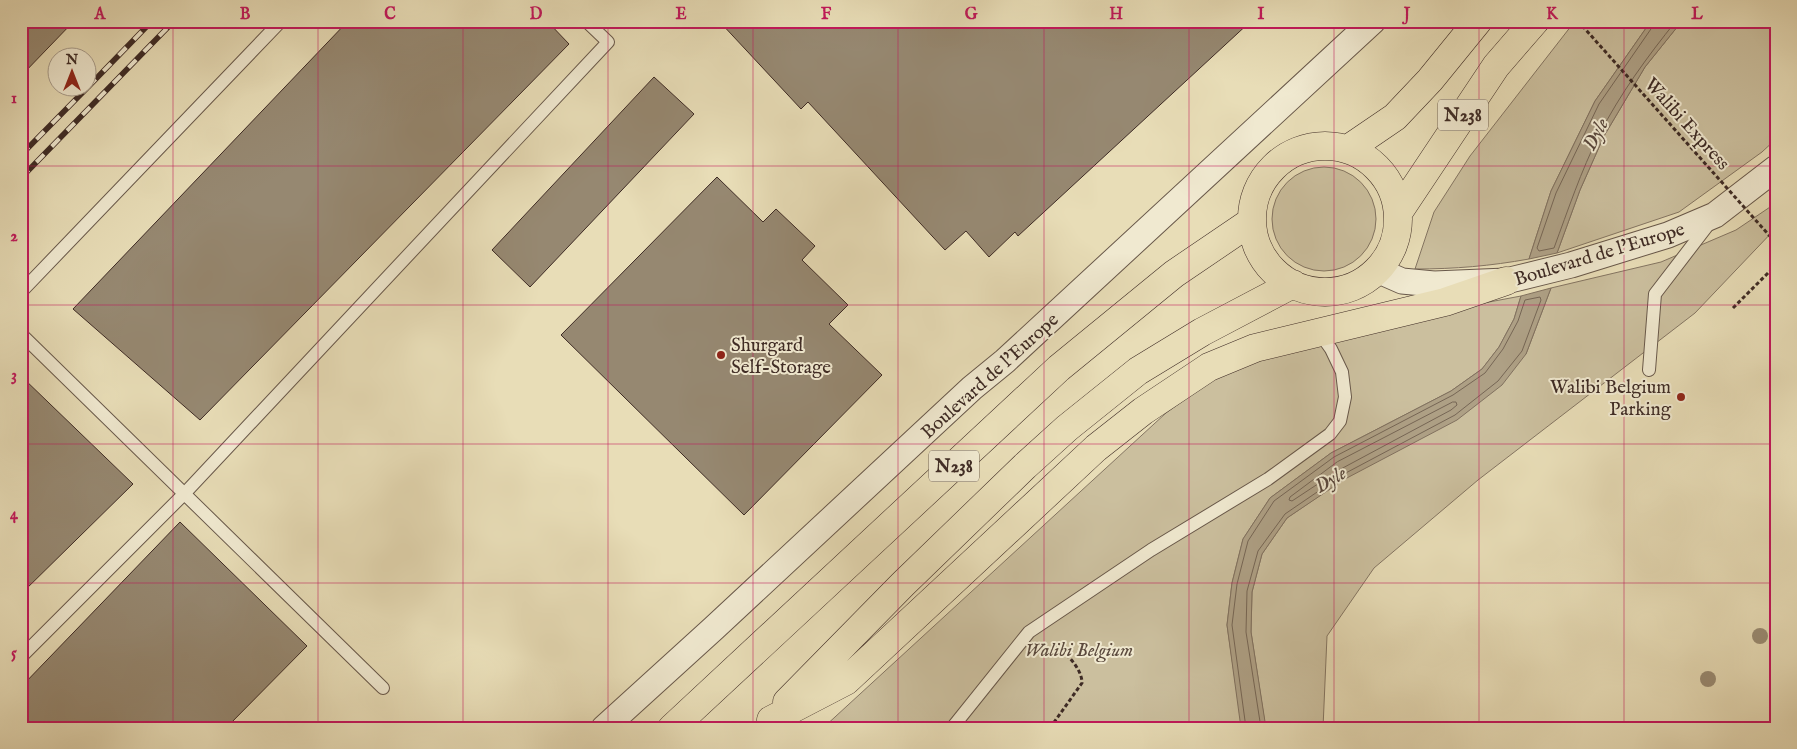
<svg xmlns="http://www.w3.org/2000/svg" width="1797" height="749" viewBox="0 0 1797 749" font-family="'IM FELL English',serif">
	<rect width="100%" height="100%" fill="#e8ddb7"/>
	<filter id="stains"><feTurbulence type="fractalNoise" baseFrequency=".004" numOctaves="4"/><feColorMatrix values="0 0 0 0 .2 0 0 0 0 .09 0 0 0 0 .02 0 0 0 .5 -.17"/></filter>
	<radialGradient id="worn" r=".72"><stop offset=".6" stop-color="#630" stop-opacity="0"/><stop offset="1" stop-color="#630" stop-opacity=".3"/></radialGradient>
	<path fill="#cbbf9e" stroke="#847562" d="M1575,21H1651L1595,101L1551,191L1529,259C1490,266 1455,269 1415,269L1434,212L1470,156Z
		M1682,21H1776V139L1762,152L1679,212L1557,253L1580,190L1604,136L1645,67Z
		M1272 219a52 52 0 1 1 104 0a52 52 0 1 1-104 0Z
		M1776,203V228L1695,313L1478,480L1374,568L1327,636L1323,728H823L1166,413L1209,382L1271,352L1436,312L1521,296L1514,319L1499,347L1482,369L1451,391L1331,453L1270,498L1243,539L1232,583L1227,625L1237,694L1265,724L1251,632L1252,592L1262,554L1287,518L1526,354L1551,288L1661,262L1736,230Z"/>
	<path fill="#aea085" stroke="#81715f" d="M1651,21H1682L1645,67L1604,136L1580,190L1557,253L1529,259L1551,191L1595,101Z
		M1551,288L1526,354L1502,385L1457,420L1345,479L1287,518L1262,554L1252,592L1251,632L1266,728H1241L1227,625L1232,583L1243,539L1270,498L1331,453L1451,391L1482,369L1499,347L1514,319L1521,296Z"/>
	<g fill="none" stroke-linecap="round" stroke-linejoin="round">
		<path stroke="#766655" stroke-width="1" d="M1654,21L1653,26L1599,104L1556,193L1537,248L1539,251L1554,248C1568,210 1581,171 1599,135C1620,94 1647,57 1676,21
			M1453,402H1456L1457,405L1451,410L1339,470L1292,501L1289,500L1290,497L1337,462Z
			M1246,728L1232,625L1237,584L1248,541L1274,501L1334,457L1453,395L1485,373L1503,349L1518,321L1525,300L1540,297L1541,300L1522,351L1498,381L1455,415L1342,475L1285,514L1258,551L1247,591L1246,632L1261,728"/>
	</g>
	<path fill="#968871" stroke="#3e2b25" d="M21,21H74L21,76Z
		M348,21H547L569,44L200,420L73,309Z
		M719,21H1251L1018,236L1015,232L989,257L966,231L945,250L808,102L801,109Z
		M654,77L694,114L530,287L492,250Z
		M717,177L763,222L776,209L815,246L802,260L848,305L829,324L882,375L744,515L561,335Z
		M21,376L133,484L21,594Z
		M180,522L307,646L226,728H21V687Z"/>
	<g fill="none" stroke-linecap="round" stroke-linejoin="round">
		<g stroke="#68584a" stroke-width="14">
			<path id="service" d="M21,292L281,21
				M21,334L383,688
				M1649,370L1655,294L1711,221
				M21,657L185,493L608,42L586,21
				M952,728L1029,632L1151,550L1268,479L1330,434L1340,421L1345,397L1342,372L1331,349L1319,332"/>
		</g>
		<g stroke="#68584a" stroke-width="27">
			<path id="minor" d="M1377,270L1402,281L1434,284L1506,281L1571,265L1668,235L1715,215L1776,168
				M604,728L714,628L972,388L1005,361L1373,21"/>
		</g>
		<g stroke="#3e2b25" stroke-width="29">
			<path id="trunk" d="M1252 219a73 73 0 1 1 146 0a73 73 0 1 1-146 0Z
				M1348,149L1395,117L1430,80L1478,21
				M1398,213L1496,66L1535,21
				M787,702L903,584L1025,466L1067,428L1138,371L1202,332L1293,284
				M771,720L846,681L1096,448L1143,411L1209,367L1255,348L1445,302L1506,281
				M672,728L1059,368L1174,274L1252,221"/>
		</g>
		<path stroke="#3e2b25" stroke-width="3" stroke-dasharray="4 2.5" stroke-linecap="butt" d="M1733,308L1776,265
			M1050,728L1082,683C1082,668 1065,651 1052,644"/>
		<use href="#service" stroke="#f0e9d0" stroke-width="12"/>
		<use href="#minor" stroke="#f0e9d0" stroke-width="25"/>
		<use href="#trunk" stroke="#e8ddb7" stroke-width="28"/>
		<g stroke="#3e2b25" stroke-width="5.5">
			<path id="rail" d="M88,87L152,21
				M21,155L87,88
				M21,178L174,21"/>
		</g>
		<use href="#rail" stroke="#f0e9d0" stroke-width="4" stroke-dasharray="11" stroke-linecap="butt"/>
		<path stroke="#3e2b25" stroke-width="3" stroke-dasharray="4 2.5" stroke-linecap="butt" d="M1578,21L1776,243"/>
	</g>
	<g fill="#9a8c74">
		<circle cx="1760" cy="636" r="8"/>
		<circle cx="1708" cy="679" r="8"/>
	</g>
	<path fill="none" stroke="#c2185b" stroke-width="1" stroke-opacity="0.55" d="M173,21V728M318,21V728M463,21V728M608,21V728M753,21V728M898,21V728M1044,21V728M1189,21V728M1334,21V728M1479,21V728M1624,21V728M21,166H1776M21,305H1776M21,444H1776M21,583H1776"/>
	<g fill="#8f2418" stroke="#f0e9d0" stroke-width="2">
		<circle cx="721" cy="355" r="5"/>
		<circle cx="1681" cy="397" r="5"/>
	</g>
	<g text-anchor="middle" stroke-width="4" stroke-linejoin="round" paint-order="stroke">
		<g fill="#f0e9d0" stroke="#736458" stroke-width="1">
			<rect x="1438" y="99.5" width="50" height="31" rx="4"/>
			<rect x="929" y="450.5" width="50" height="31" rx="4"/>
		</g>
		<g font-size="18" font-weight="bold" fill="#3e2b25">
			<text x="1463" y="121">N238</text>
			<text x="954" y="472">N238</text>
		</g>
		<g font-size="19" fill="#3e2b25" stroke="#f0e9d0">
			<text transform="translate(1688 123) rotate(48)" y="7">Walibi Express</text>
			<text transform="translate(1599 253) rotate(-17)" y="7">Boulevard de l'Europe</text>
			<text transform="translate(989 375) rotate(-42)" y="7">Boulevard de l'Europe</text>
		</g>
		<g font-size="19" fill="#3e2b25" stroke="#f0e9d0" text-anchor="start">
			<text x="731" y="351">Shurgard<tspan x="731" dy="22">Self-Storage</tspan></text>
			<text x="1671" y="393" text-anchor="end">Walibi Belgium<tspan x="1671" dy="22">Parking</tspan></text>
		</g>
		<g font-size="19" font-style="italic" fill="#5a493d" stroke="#f0e9d0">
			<text x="1079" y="656">Walibi Belgium</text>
		</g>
		<g font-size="20" font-style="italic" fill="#5a483d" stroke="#f0e9d0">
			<text transform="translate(1595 134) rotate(-62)" y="7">Dyle</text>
			<text transform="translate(1330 479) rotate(-31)" y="7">Dyle</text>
		</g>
	</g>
	<rect width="1797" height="749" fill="none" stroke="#e8ddb7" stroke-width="55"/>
	<g transform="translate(72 72)"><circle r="24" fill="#f0e9d0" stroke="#a99d8c"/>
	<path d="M0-4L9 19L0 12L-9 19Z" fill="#8f2418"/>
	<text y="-8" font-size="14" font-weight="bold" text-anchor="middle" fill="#3e2b25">N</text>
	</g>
	<rect x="28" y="28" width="1742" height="694" fill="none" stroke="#c2185b" stroke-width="2"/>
	<g font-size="16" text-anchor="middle" font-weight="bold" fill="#c2185b">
		<text x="100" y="19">A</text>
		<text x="245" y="19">B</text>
		<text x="390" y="19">C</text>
		<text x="536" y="19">D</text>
		<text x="681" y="19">E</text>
		<text x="826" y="19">F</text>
		<text x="971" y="19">G</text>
		<text x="1116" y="19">H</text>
		<text x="1261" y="19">I</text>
		<text x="1407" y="19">J</text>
		<text x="1552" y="19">K</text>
		<text x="1697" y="19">L</text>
		<text x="14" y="103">1</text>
		<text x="14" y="241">2</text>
		<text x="14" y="380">3</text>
		<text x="14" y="519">4</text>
		<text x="14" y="658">5</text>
	</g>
	<rect width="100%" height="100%" filter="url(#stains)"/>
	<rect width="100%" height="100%" fill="url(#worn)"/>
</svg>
